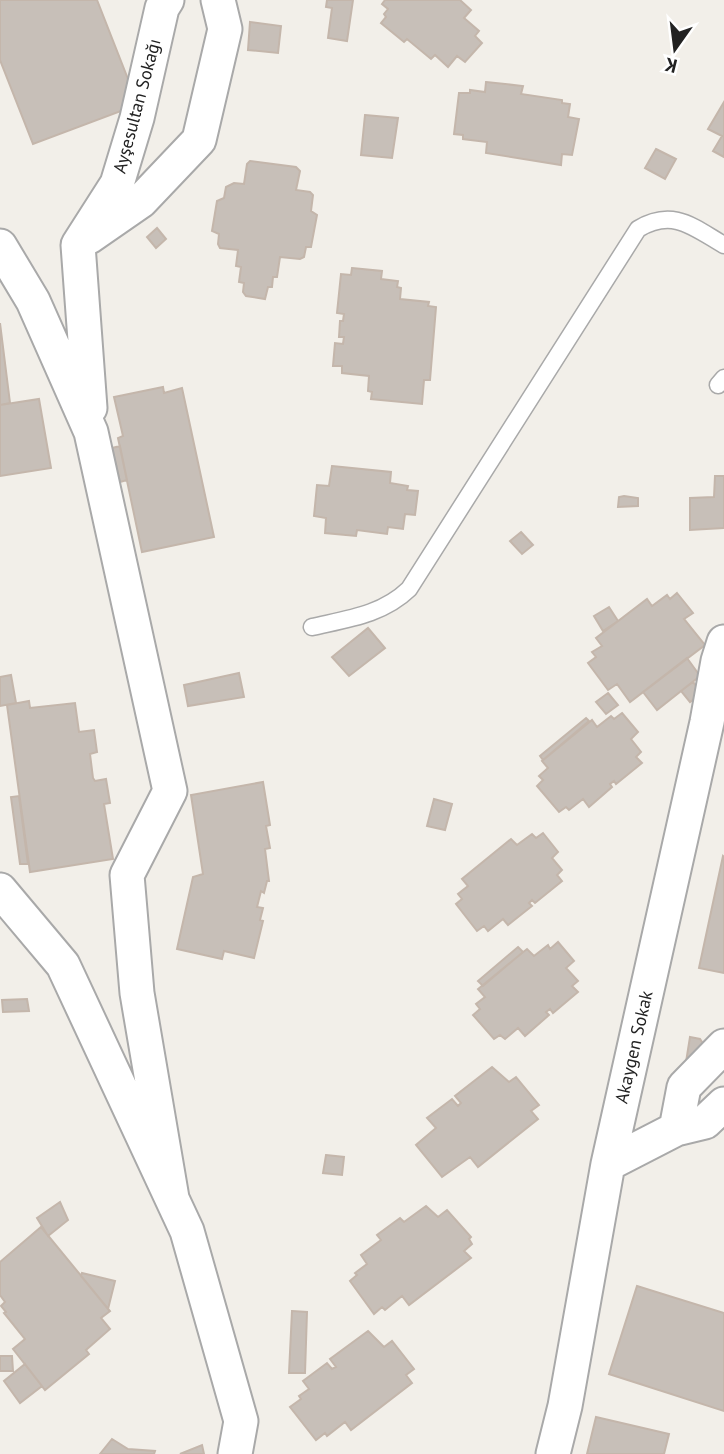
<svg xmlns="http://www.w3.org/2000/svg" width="724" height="1454" viewBox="0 0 724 1454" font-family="'PT Sans',sans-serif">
	<rect width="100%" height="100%" fill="#f2efe9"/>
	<path fill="#c7bfb8" stroke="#c4b6ab" stroke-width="2" d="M0,0H97L135,97L129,108L33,144L0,60Z
		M327,0H353L347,41L328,38L332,8L326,7Z
		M385,0H460L471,10L464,18L479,31L475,36L482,43L465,62L457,56L448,67L435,55L431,59L407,39L404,42L381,23L386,17L384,14L388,9L382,4Z
		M250,22L281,26L278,53L248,50Z
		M486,82L523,86L521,94L562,100V103L570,104L568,117L579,119L572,155L562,154L561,165L486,153L487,142L463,139V135L454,134L459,93H470V90L485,92Z
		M724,102V157L713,151L722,136L708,129Z
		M365,115L398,118L392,158L361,155Z
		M656,149L676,159L665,179L645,168Z
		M250,161L296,167L300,171L296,190L310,192L313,195L311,211L317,215L311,247H306L304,257L300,259L280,257L277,277H273L272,287H268L265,299L246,296L243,292L244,283L239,282L241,267L236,266L238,250L220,248L218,244L219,234L212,231L217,201L224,198L226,187L234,183L244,184L247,164Z
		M157,228L166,239L156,248L147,237Z
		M352,268L382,271L381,279L398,281L397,287L401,288L400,299L429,302L428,306L436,307L430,380H424L422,404L371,399L372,392L368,391L369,376L342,373V366H333L335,343L343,344L344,337H339L340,321H343L344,314L337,313L341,274L351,275Z
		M0,323L10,403L0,405Z
		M163,387L164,393L182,388L214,537L142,552L118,438L123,436L114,397Z
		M39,399L51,468L0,476V405Z
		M120,446L127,480L120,482L112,448Z
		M332,466L391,472L390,483L408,486L407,490L418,491L415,515L405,514L403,529L388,527L387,534L357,530L356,536L325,533L326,518L314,516L317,485L329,486Z
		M715,476H724V528L690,530V498L714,497Z
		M624,496L638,498V506L618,507L619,497Z
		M521,532L533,545L522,554L510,541Z
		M677,593L693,613L684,619L705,645L630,702L617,684L608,690L588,663L596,657L592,652L602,646L596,638L647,599L652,606L667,595L670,599Z
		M609,607L618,621L603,631L594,616Z
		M368,628L385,648L349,676L332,657Z
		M687,658L700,676L657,710L643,692Z
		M239,673L244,697L188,706L184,685Z
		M11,675L16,703L0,706V677Z
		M693,682L702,693L690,702L681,691Z
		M608,693L618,705L606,714L596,702Z
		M29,701L30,708L75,703L79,732L94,730L97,752L90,754L93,778L95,781L106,779L110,803L104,804L113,859L30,872L7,705Z
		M622,713L638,732L631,739L641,752L636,757L642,763L616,784L614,781L610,784L612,787L589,807L583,799L569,810L566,807L559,812L537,786L543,780L539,776L548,768L542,761L592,720L597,727L611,716L614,719Z
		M586,718L589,721L543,760L540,756Z
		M263,782L270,825L266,826L270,848L265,849L269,881H267L264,893L261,891L257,907L263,908L260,920L263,921L254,958L224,951L222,959L177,949L193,877L203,874L191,795Z
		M19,796L28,864H20L11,797Z
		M434,799L452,804L445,830L427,826Z
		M543,833L558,852L552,858L562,870L557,875L562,881L535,903L532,900L529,903L532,906L508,925L503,919L488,931L484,926L477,931L456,904L462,899L458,894L468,886L462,879L511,839L517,845L532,834L536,838Z
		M723,856L724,857V973L699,968Z
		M558,942L574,961L566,968L578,981L572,986L578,992L553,1013L550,1009L546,1012L549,1015L525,1036L518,1028L505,1039L500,1035L494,1039L473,1015L480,1009L476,1004L485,997L478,989L527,949L534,956L548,945L550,949Z
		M518,947L523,952L483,986L478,981Z
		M27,999L29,1011L3,1012L2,1000Z
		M690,1037L700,1039L704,1045L686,1062Z
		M492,1067L509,1082L516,1077L539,1105L531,1111L538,1119L478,1167L470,1157L442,1177L416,1145L436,1128L427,1118L452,1099L458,1106L461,1103L455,1096Z
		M326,1155L344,1157L342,1175L323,1173Z
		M60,1202L68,1220L48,1236L37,1218Z
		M426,1206L438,1217L447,1210L471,1237L469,1239L472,1244L464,1251L471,1258L409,1305L402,1296L385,1310L382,1307L374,1314L350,1281L357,1275L355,1273L367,1264L361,1255L381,1240L377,1235L400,1218L404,1222Z
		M41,1227L110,1311L101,1318L110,1329L86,1350L89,1354L45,1390L13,1349L25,1339L4,1313L6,1312L1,1306L5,1302L0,1295V1262Z
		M82,1273L115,1281L108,1309L81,1276Z
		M637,1286L724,1313V1411L609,1374Z
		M292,1311L307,1312L305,1373H289Z
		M368,1331L384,1347L392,1341L414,1369L406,1375L412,1383L351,1430L345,1422L327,1436L325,1433L316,1440L290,1407L301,1399L299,1396L309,1389L303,1381L327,1363L332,1369L336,1367L330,1359Z
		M0,1356H12L13,1371H0Z
		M25,1364L42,1386L20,1403L4,1381Z
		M596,1417L669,1434L664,1454H587Z
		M112,1439L128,1449L155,1451L154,1454H100Z
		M202,1445L204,1454H180Z"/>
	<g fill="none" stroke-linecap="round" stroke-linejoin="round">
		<g stroke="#a9a9a9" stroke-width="19">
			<path id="service" d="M718,385L724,378
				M312,627C347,619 382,615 409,589L638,229C673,208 693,227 724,245"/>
		</g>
		<g stroke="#a9a9a9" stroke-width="37">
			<path id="minor" d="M89,237L141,201L199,140L225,29L218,0
				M0,246L33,301L91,432L170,791L127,875L137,993L172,1198
				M90,408L78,245L117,184L137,118L162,8L167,0
				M0,890L63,965L187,1231L241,1421L235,1454
				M676,1129L684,1087L724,1046
				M608,1164L676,1129L705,1122L724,1104
				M553,1454L565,1406L608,1164L707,722L718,661L724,642"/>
		</g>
		<use href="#service" stroke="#fff" stroke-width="16"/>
		<use href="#minor" stroke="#fff" stroke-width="33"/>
	</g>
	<g text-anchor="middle" stroke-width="5" stroke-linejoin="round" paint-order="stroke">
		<g font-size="18" fill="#222" stroke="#fff">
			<text transform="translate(137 106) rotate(-75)" y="6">Ayşesultan Sokağı</text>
			<text transform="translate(634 1047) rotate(-77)" y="6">Akaygen Sokak</text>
		</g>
	</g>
	<g transform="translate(675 49) rotate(194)" stroke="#ffffff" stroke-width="5" paint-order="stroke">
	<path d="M0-5L12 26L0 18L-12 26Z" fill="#222222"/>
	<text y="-10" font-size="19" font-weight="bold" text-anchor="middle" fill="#222222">K</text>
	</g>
</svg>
